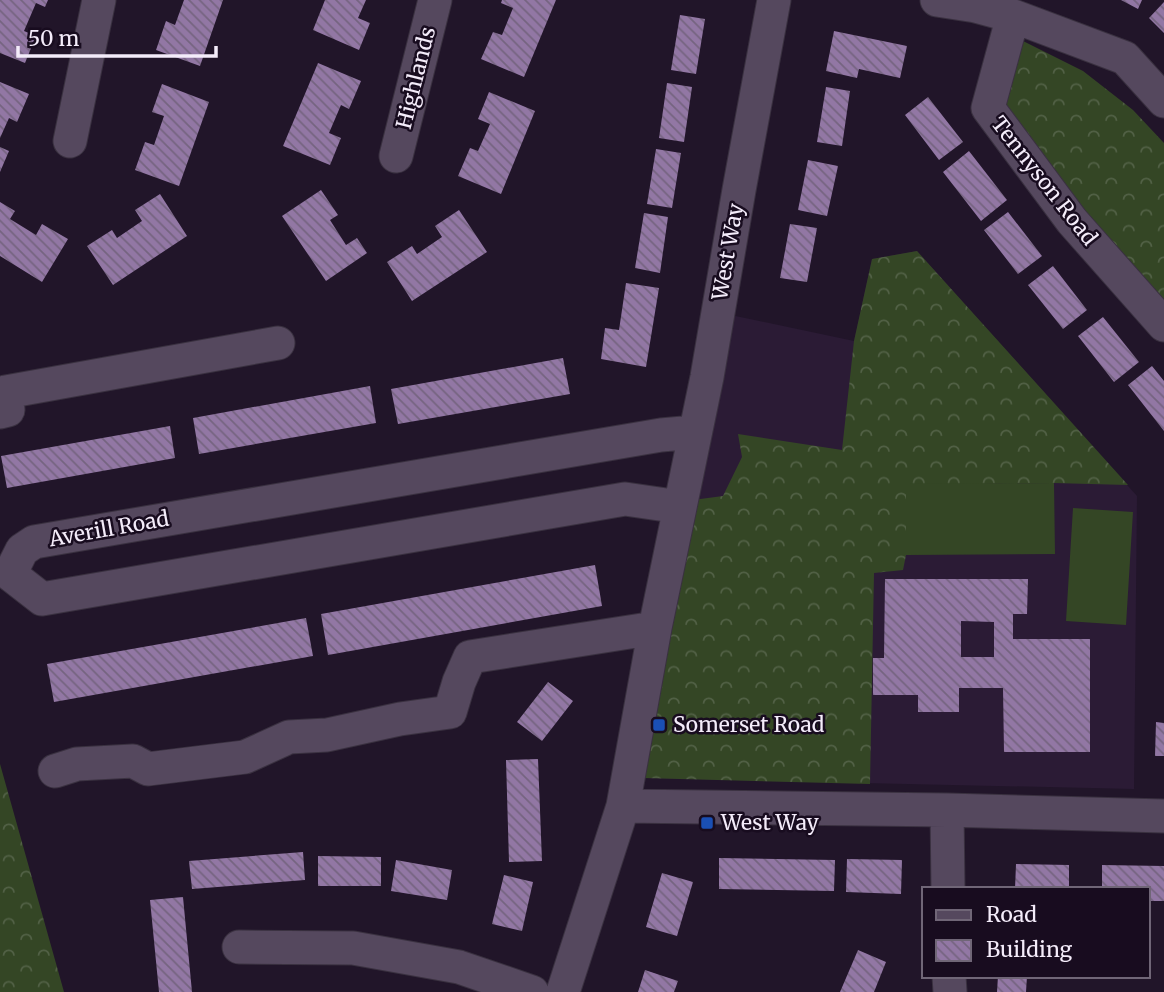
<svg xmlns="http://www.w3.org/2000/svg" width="1164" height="992" viewBox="0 0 1164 992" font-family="Merriweather,serif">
	<defs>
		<pattern id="forest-crowns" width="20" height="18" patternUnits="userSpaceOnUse" patternTransform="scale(1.75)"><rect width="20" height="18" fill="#344625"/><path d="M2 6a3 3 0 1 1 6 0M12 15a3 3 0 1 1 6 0" fill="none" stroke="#526146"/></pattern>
		<pattern id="building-back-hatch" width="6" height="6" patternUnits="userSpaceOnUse" patternTransform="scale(1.75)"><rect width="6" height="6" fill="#9277a4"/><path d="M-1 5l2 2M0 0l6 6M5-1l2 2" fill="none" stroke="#756480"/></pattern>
	</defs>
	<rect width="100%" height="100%" fill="#211529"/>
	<path fill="#2b1b35" d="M917,251L1137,496L1134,789L643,778L726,314L854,341L872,259Z"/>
	<path fill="url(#forest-crowns)" d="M1015,37L1083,71L1133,110L1164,143V306L997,106Z
		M917,251L1128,485L1054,483L906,485V555L903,570L874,573L870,784L643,778L693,500L723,496L742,457L738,434L842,450L854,341L872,259Z
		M0,764L64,992H0Z"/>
	<path fill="#344625" d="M1054,483L1055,554L906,555V484Z
		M1073,508L1133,512L1126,625L1066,621Z"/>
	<path fill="url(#building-back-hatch)" fill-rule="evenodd" d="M0,0H48L45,7L36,3L24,31L36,36L25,63L0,53Z
		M184,0H223L200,66L156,50L166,21L175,25Z
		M325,0H366L358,18L370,23L359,50L313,30Z
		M502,0H556L524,77L481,59L493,32L502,35L513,8L501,3Z
		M1121,0H1142L1138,9Z
		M1164,2V33L1149,18Z
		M680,15L705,19L696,74L671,70Z
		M834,31L907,46L900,78L859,69L857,78L826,71Z
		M318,63L361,81L349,109L341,105L329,133L341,138L330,165L283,146Z
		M0,82L29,94L17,122L9,118L0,138Z
		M667,83L692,87L684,142L659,138Z
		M162,84L209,102L179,186L135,170L145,142L154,145L164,116L152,112Z
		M826,87L850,91L842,146L817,142Z
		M489,92L535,111L501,194L458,176L470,148L478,151L490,124L478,119Z
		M928,97L963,142L939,160L905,115Z
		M0,147L9,151L0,172Z
		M656,149L681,153L672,208L647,204Z
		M969,151L1007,200L981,221L943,172Z
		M808,160L838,166L827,216L798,210Z
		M321,190L338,215L330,220L346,245L357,238L367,253L326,281L282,216Z
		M160,194L187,236L113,285L87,246L112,230L117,238L142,221L135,210Z
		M0,202L15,211L10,219L36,235L42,224L68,239L42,282L0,256Z
		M459,210L487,252L412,301L387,262L412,246L417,254L442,237L435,226Z
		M1008,212L1042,256L1018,274L984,230Z
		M644,213L668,217L660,273L635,268Z
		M790,224L817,228L807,282L780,278Z
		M1053,266L1087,310L1063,329L1028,285Z
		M626,283L659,288L646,367L601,359L605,328L619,330Z
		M1103,317L1139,362L1114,382L1078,336Z
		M563,358L570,394L398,424L391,389Z
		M1152,366L1164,381V431L1128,385Z
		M370,386L376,423L199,454L193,418Z
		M170,426L175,458L7,488L1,456Z
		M595,565L602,606L328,655L321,614Z
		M885,579H1028L1027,614H1013V639H1090V752H1004L1003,688H959V712H918V695H873V658H884ZM961,621L994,622V657H961Z
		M306,618L313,656L54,702L47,664Z
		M548,682L573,701L542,741L517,722Z
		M1156,722L1164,723V756H1155Z
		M538,759L542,861L509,862L506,760Z
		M303,852L305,880L192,889L189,861Z
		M318,856L381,857V886H318Z
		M719,858L835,860L834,891L719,889Z
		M847,859L902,860L901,894L846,892Z
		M396,860L452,870L447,900L391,891Z
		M1016,864L1069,865V889H1015Z
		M1102,865L1164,866V901H1148V889H1102Z
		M662,873L693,882L677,936L646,927Z
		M504,875L533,882L522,931L492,924Z
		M183,897L192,992H159L150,900Z
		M858,950L886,962L874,992H840Z
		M645,970L678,981L674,992H638Z
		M998,976H1027L1026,992H997Z"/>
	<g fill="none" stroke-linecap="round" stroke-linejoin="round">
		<g stroke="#3a3140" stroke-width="35">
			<path id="minor" d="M937,0L976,6L1013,16L1125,58L1164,101
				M1013,16L988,108L1072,221L1164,325
				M70,141L99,0
				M396,156L435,0
				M0,412L8,410L6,392L278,343
				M680,507L625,499L42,599L10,574L22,550L34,542L661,435L695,432
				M55,771L77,764L133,761L148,769L245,757L289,737L327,735L400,719L450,712L459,682L470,657L655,628
				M623,806L947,810L1164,816
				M947,810L948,889
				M239,947L353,948L459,967L532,992
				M949,976L950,992
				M563,992L623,806L655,628L707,377L739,190L774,0"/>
		</g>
		<use href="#minor" stroke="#55485e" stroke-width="33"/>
	</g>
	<g fill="#1a4fb4" stroke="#180c1f" stroke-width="2.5">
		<rect x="652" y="718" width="14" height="14" rx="3.5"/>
		<rect x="700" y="816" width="14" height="14" rx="3.5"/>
	</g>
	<g text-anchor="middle" stroke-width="5" stroke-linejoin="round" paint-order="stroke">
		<g font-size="21" fill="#f4ecfa" stroke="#180c1f">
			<text transform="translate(416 78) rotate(-76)" y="7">Highlands</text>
			<text transform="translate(1044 181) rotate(52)" y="7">Tennyson Road</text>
			<text transform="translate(728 252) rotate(-80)" y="7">West Way</text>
			<text transform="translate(109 529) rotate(-10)" y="7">Averill Road</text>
		</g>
		<g font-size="21" fill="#f4ecfa" stroke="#180c1f" text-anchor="start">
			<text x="673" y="732">Somerset Road</text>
			<text x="721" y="830">West Way</text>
		</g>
	</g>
	<rect x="922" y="887" width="228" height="91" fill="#180c1f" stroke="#706677" stroke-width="2"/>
	<rect x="936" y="910" width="35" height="10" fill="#55485e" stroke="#706677" stroke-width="2"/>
	<text x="986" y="922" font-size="21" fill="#f4ecfa">Road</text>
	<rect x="936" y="940" width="35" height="21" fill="url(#building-back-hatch)" stroke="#706677" stroke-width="2"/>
	<text x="986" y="957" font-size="21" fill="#f4ecfa">Building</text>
	<path d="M18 46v10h198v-10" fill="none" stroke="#f4ecfa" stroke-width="3.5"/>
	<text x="28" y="46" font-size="21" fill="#f4ecfa" stroke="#180c1f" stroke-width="5" paint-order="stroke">50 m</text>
</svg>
